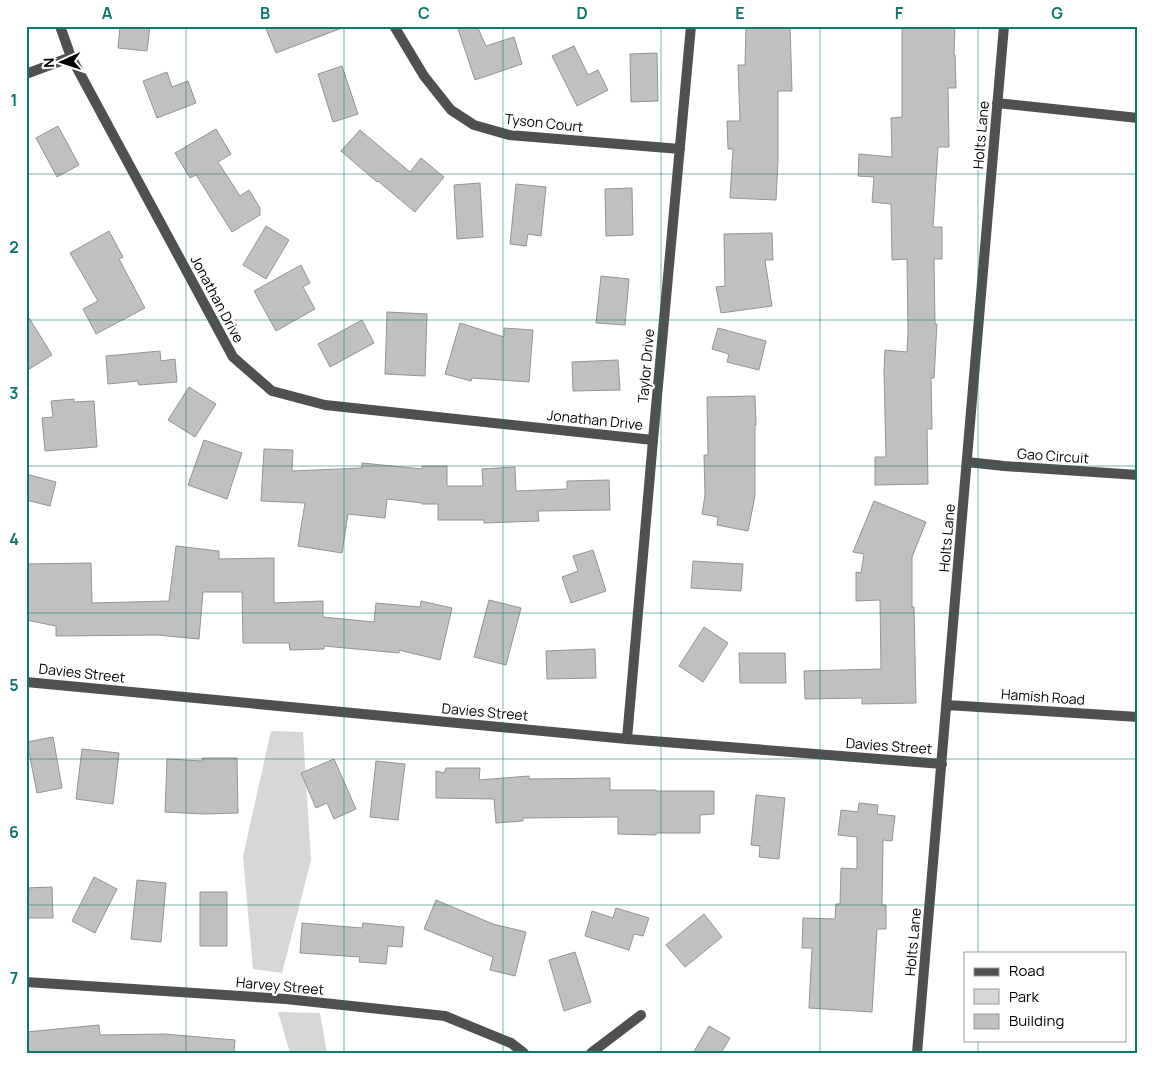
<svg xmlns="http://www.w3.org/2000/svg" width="1164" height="1079" viewBox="0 0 1164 1079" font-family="Manrope,sans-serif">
	<rect width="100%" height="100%" fill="#fff"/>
	<path fill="#d7d7d7" d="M271,731L303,732L311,860L282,973L253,969L243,856Z
		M278,1012L320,1013L327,1053H290Z"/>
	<path fill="#c0c0c0" stroke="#949494" d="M120,26H150L147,51L118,48Z
		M265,26H342V28L276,53Z
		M457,26H477L486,46L514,37L522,64L475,80Z
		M746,26H790L792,91H778V161L776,200L730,198L733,149H728L727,121H740L738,65H745Z
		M902,26H955L954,55H955L956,88H948L949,147H938L933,227H942V259H934L935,324H937L934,378H931L932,429H927L928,484L875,485V457H886L884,371L885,350L907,352L908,331L907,259L892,260L891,204L872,202L874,177L858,176L859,154L892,157L891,118L902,117Z
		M574,46L588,75L598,70L608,90L577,106L552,56Z
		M657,53L658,101L631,102L630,54Z
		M342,66L358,114L333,122L318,74Z
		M167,72L172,87L188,81L196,103L157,118L143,81Z
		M58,126L79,165L57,177L36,138Z
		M216,129L231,154L218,162L240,196L249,190L260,208V215L232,232L196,175L190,178L175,153Z
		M360,130L410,172L421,158L444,177L415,212L378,181L377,182L341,151Z
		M480,183L483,237L457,239L454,185Z
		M516,184L546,187L541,236L528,234L526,246L510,244Z
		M632,188L633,235L606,236L605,189Z
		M266,226L289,240L266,279L243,265Z
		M109,231L123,257L119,259L145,308L96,334L83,309L98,301L70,253Z
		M772,233L773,260H765L772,306L721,313L716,287L725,286L724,234Z
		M301,265L310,283L303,287L315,309L276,331L254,291Z
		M601,276L629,279L625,325L596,323Z
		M387,312L427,314L425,376L385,374Z
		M26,313L52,355L26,371Z
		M362,320L374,343L330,367L318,344Z
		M460,323L504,337V328L533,330L529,382L472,378L471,381L445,374Z
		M718,328L766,341L759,370L727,362L729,354L712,349Z
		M160,351L161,361L175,359L177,382L139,385L138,381L108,384L106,356Z
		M618,360L620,390L573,391L572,362Z
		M189,387L216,404L195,437L168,420Z
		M755,396L756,425H755V496L748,531L717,525L718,517L702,514L705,495L704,455H708L707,397Z
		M74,399V402L94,401L97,447L45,451L42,418L53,417L51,401Z
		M204,440L242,453L227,499L188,485Z
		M264,449L293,450L292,471L362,468V463L422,469V466H447V486H483L482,469L515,467L516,491L567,489V481L609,480L610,510L538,511L539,521L484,523V520H438V504H422V503L387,499L385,518L348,514L342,553L298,546L305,503L261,501Z
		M26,474L56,482L50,506L26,500Z
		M874,501L926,522L912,557V607H914L916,703L862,704V698L805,699L804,671L881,669L880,600L856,601V572L861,573L864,554L853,552Z
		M176,546L219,551V559L274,558V603L323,601V617L374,622L376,603L420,607L421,601L452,608L440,660L399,650V653L324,646V649L290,650L289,643H243L242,592H203L199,639L157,635L56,636V626L26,620V564L91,563L92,603L169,601Z
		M593,550L606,591L571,603L562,577L578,571L573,556Z
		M693,561L743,564L741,591L691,588Z
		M489,600L521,608L506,665L474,657Z
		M704,627L728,643L703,682L679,666Z
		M595,649L596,678L547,679L546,651Z
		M739,653H785L786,683H740Z
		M53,737L62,788L37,793L27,742Z
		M82,749L119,753L113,804L76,799Z
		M202,758H237L238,813L205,814L165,812L167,759L203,761Z
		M334,759L356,809L334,819L327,803L316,808L301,773Z
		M376,761L405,764L398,820L370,817Z
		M446,768H480L479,780L529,776V779L610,778V790H656V791H714V814L700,815V833H656V835L618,834V817L523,818V821L496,823L494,799L436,798V771L444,773Z
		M756,795L785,798L779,859L759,857L760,846L751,845Z
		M859,803L878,805L877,814L895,816L892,841L883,840L882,905H886V929H877L872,1012L809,1008L812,948H802L803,918L835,919L836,904H840L841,868L857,869V837L838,835L841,810L858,812Z
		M94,877L117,889L95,933L72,921Z
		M137,880L166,883L161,942L131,939Z
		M52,887L53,918H26V888Z
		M200,892H227V946H200Z
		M436,900L493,924L526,932L515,976L490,970L493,957L424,929Z
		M616,908L649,918L643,936L634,934L629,950L585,936L592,911L613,918Z
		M704,914L722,937L685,967L666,945Z
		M302,923L362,928L363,923L404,927L402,947L388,946L386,964L359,962L360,957L300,953Z
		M575,952L591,1002L564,1011L549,960Z
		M99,1025L100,1035L164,1034L235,1040L234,1053H26V1032Z
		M709,1026L730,1038L721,1053H693Z"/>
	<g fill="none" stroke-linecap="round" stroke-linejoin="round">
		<path stroke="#505050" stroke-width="10" d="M60,26L71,57L233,357L272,391L325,405L653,440
			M394,26L424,76L451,110L474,125L509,135L680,149
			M26,74L71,57
			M997,103L1138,118
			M967,462L1004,466L1138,475
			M26,682L627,739L942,764
			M947,705L1138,717
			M627,739L653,440L691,26
			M26,982L286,999L445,1016L511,1043L524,1053
			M591,1053L641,1015
			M917,1053C947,711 973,368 1004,26"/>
	</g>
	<path fill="none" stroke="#0f766e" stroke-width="1" stroke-opacity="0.55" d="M186,26V1053M344,26V1053M503,26V1053M661,26V1053M820,26V1053M978,26V953M26,174H1138M26,320H1138M26,466H1138M26,613H1138M26,759H1138M26,905H1138M978,1040V1053"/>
	<g text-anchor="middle" stroke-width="4.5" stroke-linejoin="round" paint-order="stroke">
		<g font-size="14" fill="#000" stroke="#fff">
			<text transform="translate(544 123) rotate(6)" y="5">Tyson Court</text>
			<text transform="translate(981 135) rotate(-85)" y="5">Holts Lane</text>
			<text transform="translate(217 299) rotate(62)" y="5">Jonathan Drive</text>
			<text transform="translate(646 366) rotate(-85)" y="5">Taylor Drive</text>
			<text transform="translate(595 420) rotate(6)" y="5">Jonathan Drive</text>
			<text transform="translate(1053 456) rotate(4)" y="5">Gao Circuit</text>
			<text transform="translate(947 538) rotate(-85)" y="5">Holts Lane</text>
			<text transform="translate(82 673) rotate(6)" y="5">Davies Street</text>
			<text transform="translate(1043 697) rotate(4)" y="5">Hamish Road</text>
			<text transform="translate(485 712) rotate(5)" y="5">Davies Street</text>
			<text transform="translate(889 746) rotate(4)" y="5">Davies Street</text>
			<text transform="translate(913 942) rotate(-85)" y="5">Holts Lane</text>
			<text transform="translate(280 986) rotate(5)" y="5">Harvey Street</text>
		</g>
	</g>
	<rect width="1164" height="1079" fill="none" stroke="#ffffff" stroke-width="55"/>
	<rect x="964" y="952" width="162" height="90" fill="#ffffff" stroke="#999999"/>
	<rect x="974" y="968" width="25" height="8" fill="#505050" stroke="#999999"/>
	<text x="1009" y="976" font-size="15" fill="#000000">Road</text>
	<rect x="974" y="989" width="25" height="15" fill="#d7d7d7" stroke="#999999"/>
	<text x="1009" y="1002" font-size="15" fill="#000000">Park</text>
	<rect x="974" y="1014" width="25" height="15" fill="#c0c0c0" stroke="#999999"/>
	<text x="1009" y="1026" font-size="15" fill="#000000">Building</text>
	<g transform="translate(62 62) rotate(267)" stroke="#ffffff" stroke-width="4" paint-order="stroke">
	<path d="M0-4L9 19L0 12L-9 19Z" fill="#000000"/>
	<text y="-8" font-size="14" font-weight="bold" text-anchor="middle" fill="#000000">N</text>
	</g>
	<rect x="28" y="28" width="1108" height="1024" fill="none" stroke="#0f766e" stroke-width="2"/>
	<g font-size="16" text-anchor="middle" font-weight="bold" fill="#0f766e">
		<text x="107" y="19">A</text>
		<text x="265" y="19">B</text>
		<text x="424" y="19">C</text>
		<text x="582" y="19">D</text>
		<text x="740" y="19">E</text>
		<text x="899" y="19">F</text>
		<text x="1057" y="19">G</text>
		<text x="14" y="106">1</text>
		<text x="14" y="253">2</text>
		<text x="14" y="399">3</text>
		<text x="14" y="545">4</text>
		<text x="14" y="691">5</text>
		<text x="14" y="838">6</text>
		<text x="14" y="984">7</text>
	</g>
</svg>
